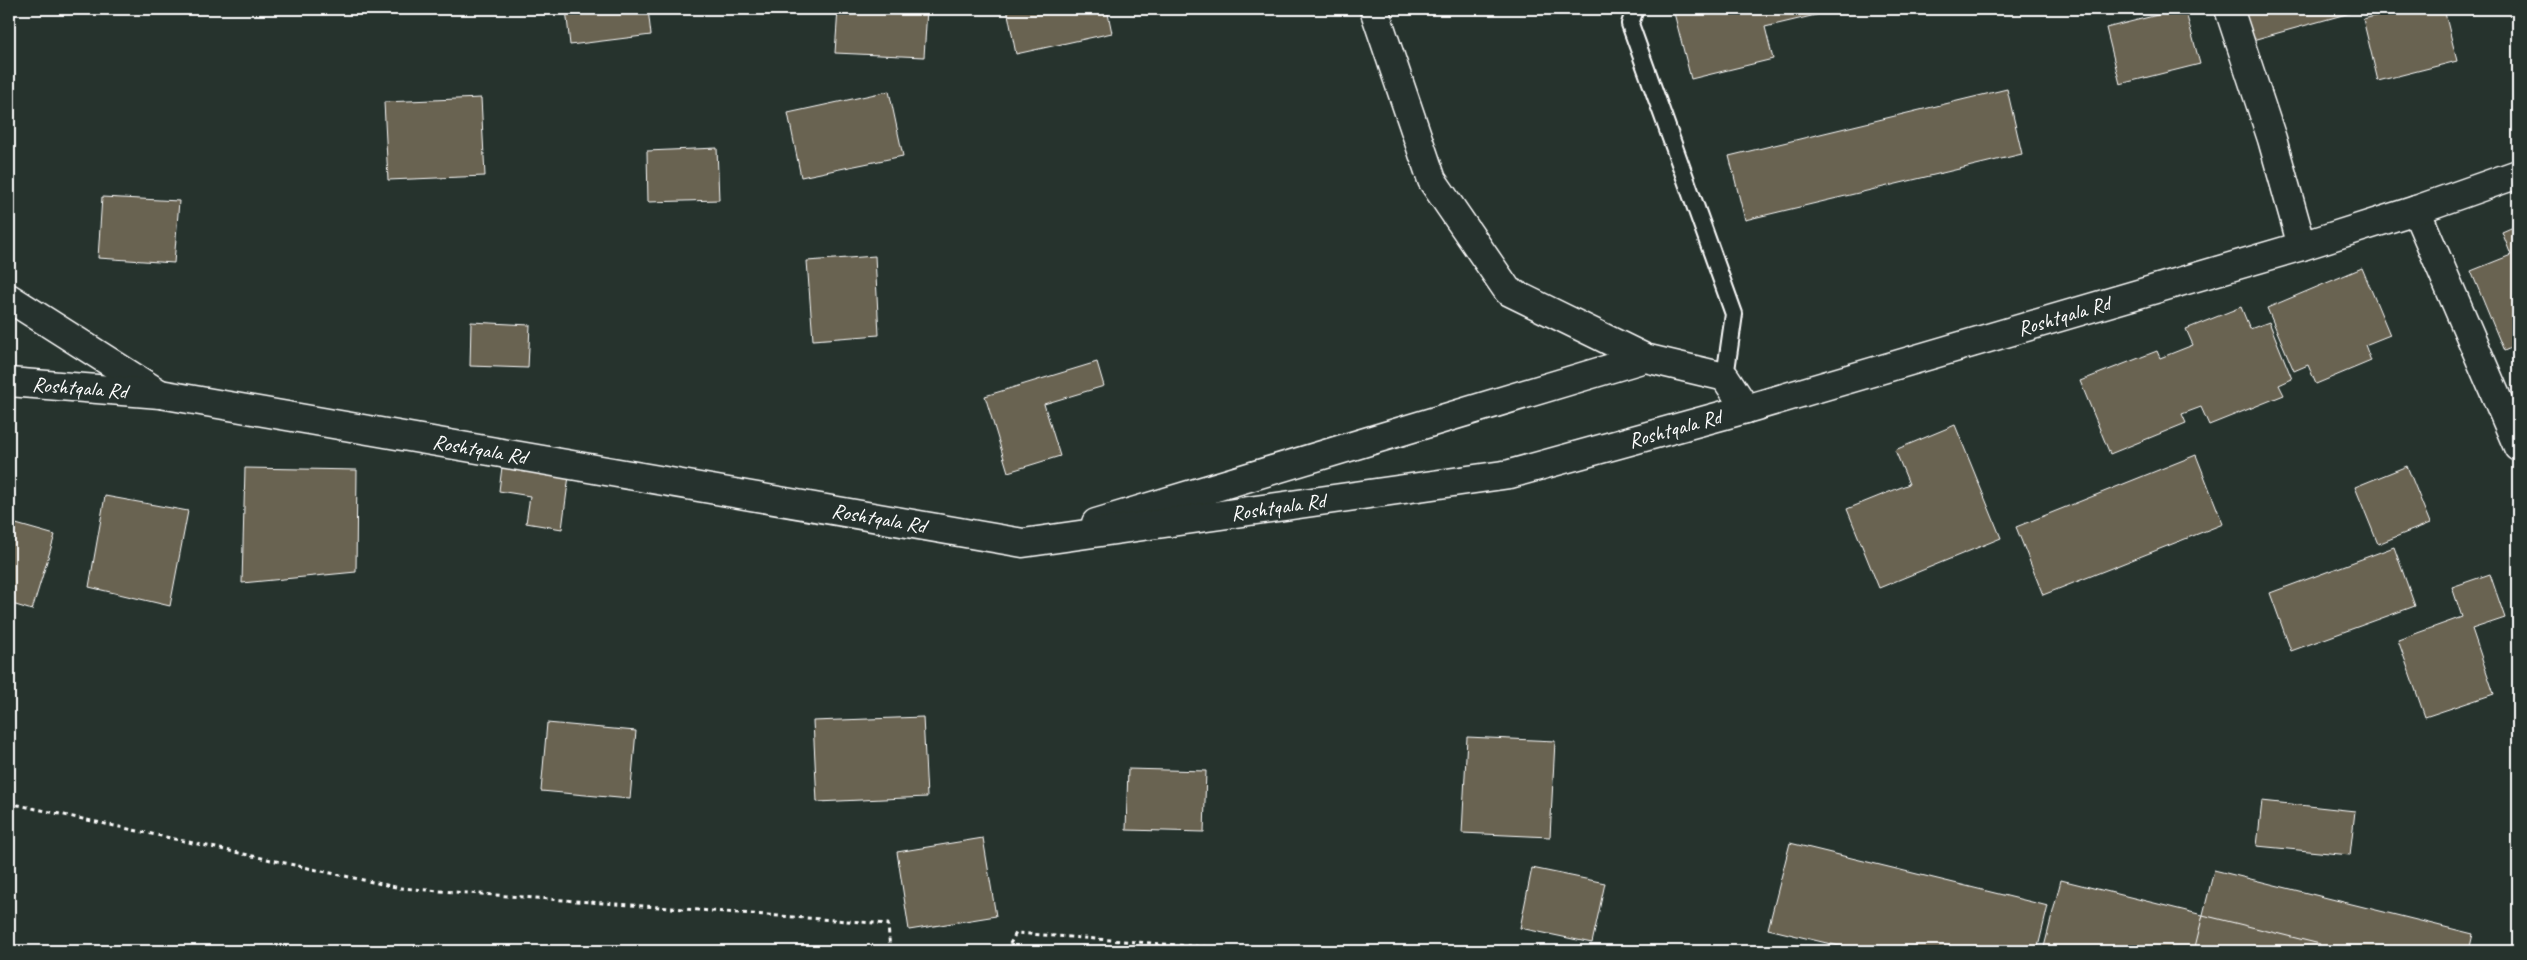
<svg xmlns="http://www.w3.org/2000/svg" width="2527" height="960" viewBox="0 0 2527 960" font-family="Caveat,sans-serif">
	<rect width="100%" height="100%" fill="#26332d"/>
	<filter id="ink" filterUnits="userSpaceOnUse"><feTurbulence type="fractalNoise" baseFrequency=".02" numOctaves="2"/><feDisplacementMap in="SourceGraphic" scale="10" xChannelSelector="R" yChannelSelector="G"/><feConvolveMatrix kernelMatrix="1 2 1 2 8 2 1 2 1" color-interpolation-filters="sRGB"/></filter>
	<g filter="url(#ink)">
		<path fill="#696351" stroke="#fff" d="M566,9H648L651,35L570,45Z
			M838,9H927L924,57L835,53Z
			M1007,9H1107L1112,33L1016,54Z
			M1673,9H1841L1765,27L1773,59L1691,79Z
			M2181,9H2185L2200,64L2120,84L2106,28Z
			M2240,9H2349L2350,13L2249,41Z
			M2404,9H2444L2457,61L2378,81L2363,19Z
			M2007,89L2022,154L1745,220L1729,156Z
			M889,91L903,156L801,177L788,113Z
			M481,98L485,176L388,180L384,102Z
			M717,148L719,200L648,202L647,151Z
			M102,197L179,201L174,263L98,258Z
			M2518,225V345L2504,351L2471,271L2511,255L2502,232Z
			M875,256L879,335L813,340L807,261Z
			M2362,268L2390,335L2365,345L2371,361L2316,384L2308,365L2294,371L2267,308Z
			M2241,307L2250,329L2269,322L2292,379L2279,385L2284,395L2209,425L2201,407L2182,414L2186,423L2110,454L2080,381L2157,351L2160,358L2193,345L2186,329Z
			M471,322L530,325L528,368L470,366Z
			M1097,362L1104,386L1044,404L1060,456L1008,472L985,396Z
			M1955,425L2001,538L1879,588L1847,509L1909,484L1895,450Z
			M2196,455L2223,524L2043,595L2016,527Z
			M503,459L570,468L562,529L526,523L530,496L499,491Z
			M2407,466L2430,523L2378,544L2355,487Z
			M245,468L357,470L356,572L242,583Z
			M105,496L188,511L170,606L89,587Z
			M9,522L55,535L32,610L9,603Z
			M2394,547L2415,606L2291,651L2270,593Z
			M2490,574L2505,618L2472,629L2494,694L2425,717L2398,640L2462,617L2452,587Z
			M923,717L927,797L817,802L813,721Z
			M547,723L636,731L630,799L541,791Z
			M1467,737L1555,741L1550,837L1462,833Z
			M1128,769L1206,771L1204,832L1126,830Z
			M2262,801L2355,811L2350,855L2257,846Z
			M983,838L996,916L909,930L897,852Z
			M1790,843L2048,906L2037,951H1860L1768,929Z
			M1532,868L1605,883L1592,943L1520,928Z
			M2214,870L2473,934L2469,951H2194Z
			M2061,880L2320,944L2318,951H2043Z"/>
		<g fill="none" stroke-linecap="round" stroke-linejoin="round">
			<g stroke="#fff" stroke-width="20">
				<path id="lane" d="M1635,9L1630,24L1734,314L1725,377"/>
			</g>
			<g stroke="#fff" stroke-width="31">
				<path id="street" d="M1374,9L1432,180L1508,291L1645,358L1725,377L1746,409
					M2229,9L2272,139L2302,246
					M2416,210L2518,447
					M9,298L160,394
					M1096,523L1645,358"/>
			</g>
			<g stroke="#fff" stroke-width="31">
				<g id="secondary">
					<path id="s1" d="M9,382L160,394L1023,543L1510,474L1746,409L2302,246L2416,210L2518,174"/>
				</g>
			</g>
			<path stroke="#fff" stroke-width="3" stroke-dasharray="4 4" stroke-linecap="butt" d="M9,803L400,888L888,924L890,951
				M1006,951L1016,933L1217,948L1227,951"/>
			<use href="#lane" stroke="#26332d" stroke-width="16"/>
			<use href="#street" stroke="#26332d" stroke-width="28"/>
			<use href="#secondary" stroke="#26332d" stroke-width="28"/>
		</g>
	</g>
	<g text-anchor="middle" stroke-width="4" stroke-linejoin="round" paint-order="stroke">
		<g font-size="21" fill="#fff" stroke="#26332d">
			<text dy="7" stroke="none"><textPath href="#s1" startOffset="2095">Roshtqala Rd</textPath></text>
			<text dy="7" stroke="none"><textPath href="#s1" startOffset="71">Roshtqala Rd</textPath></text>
			<text dy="7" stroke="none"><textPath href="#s1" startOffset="1690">Roshtqala Rd</textPath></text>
			<text dy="7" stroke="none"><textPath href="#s1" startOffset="476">Roshtqala Rd</textPath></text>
			<text dy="7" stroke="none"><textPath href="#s1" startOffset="1285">Roshtqala Rd</textPath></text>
			<text dy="7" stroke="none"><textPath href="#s1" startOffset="881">Roshtqala Rd</textPath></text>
		</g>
	</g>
	<rect width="2527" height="960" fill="none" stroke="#26332d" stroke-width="30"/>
	<rect x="15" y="15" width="2497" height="930" fill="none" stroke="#fff" stroke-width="2" filter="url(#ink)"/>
</svg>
